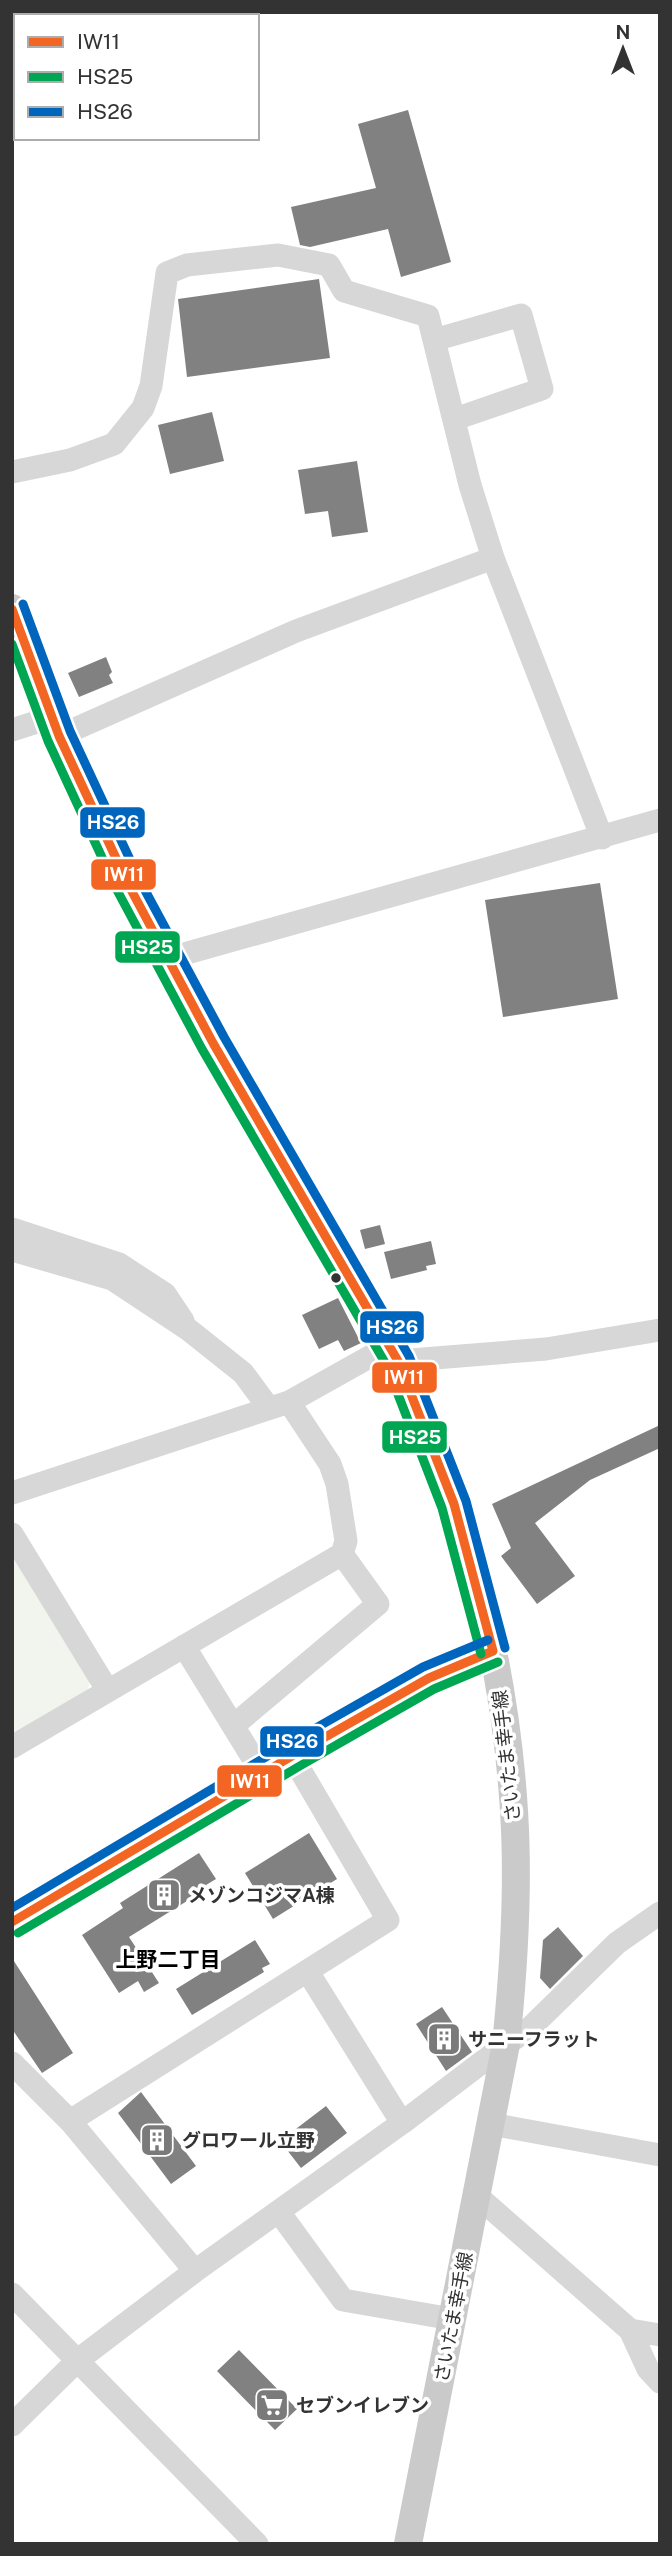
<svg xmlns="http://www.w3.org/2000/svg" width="672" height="2556" viewBox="0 0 672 2556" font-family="'Public Sans','Noto Sans JP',sans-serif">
	<rect width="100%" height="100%" fill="#fff"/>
	<path fill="#f1f5ed" d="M12,1552L90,1679L88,1690L12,1738Z"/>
	<path fill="#818181" d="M408,110L451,262L401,277L388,229L310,247L300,245L291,207L376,188L358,124Z
		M319,279L330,358L187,377L178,299Z
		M212,412L224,461L170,474L158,425Z
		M357,461L368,532L332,537L328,511L305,514L298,470Z
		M106,657L112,672L109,675L113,683L79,697L68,673Z
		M600,883L618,999L503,1017L485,900Z
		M380,1225L385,1244L365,1249L360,1230Z
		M431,1241L436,1264L426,1266L427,1270L391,1279L384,1252Z
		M338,1298L361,1343L344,1351L338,1340L319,1349L302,1315Z
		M660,1425V1448L590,1480L535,1523L575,1576L537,1604L501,1556L511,1548L492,1504Z
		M309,1833L337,1879L273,1919L245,1873Z
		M199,1853L216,1879L206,1885L208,1888L129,1937L159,1983L144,1992L138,1981L119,1993L82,1935L123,1908L120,1903Z
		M558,1927L583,1956L550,1989L540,1978L543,1940Z
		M255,1940L270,1964L262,1968L264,1972L192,2015L176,1989Z
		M12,1958L73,2053L42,2073L12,2029Z
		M442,2007L472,2052L446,2071L416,2024Z
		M141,2092L196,2166L171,2184L118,2113Z
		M326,2106L347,2133L301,2168L280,2141Z
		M239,2350L297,2409L275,2430L217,2371Z"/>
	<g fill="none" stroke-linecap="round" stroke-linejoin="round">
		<path stroke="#d7d7d7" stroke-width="23" d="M434,340L521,315L542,389L455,419
			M12,472L70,460L114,444L143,408L151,386L167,273L187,265L278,255L329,265L344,291L428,316L470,485L493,558L602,838
			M12,730L52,717
			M59,736L296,631L493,558
			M166,959L660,820
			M12,1229L119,1264L165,1294L183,1321
			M12,1250L112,1279L189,1330L243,1373L269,1408
			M398,1361L546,1349L660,1330
			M12,1493L289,1402L389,1346
			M12,1534L108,1691
			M184,1646L262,1773
			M233,1726L378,1604L342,1554
			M12,1747L342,1554L346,1541L337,1484L330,1464L289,1402
			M12,1922L292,1756L429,1678L493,1651
			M308,1972L402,2123
			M12,2063L70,2121L195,2271
			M70,2121L388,1920L292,1756
			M491,2124L660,2155
			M476,2195L630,2330L648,2369L660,2382
			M279,2212L343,2300L452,2319
			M12,2294L257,2544
			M630,2330L660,2335
			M12,2425L78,2360L195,2271L402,2123L506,2044L529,2029L617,1943L660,1913"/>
		<path stroke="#cacaca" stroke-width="28" d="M12,608C27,649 41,691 57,732C102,839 156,944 214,1045C255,1117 298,1188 339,1260C359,1294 381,1327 398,1361C463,1495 505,1663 514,1811C519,1889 514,1967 506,2044L408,2544"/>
		<g stroke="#fff" stroke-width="14">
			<path id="bus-1" d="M12,609L59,736L129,886L213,1043L398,1361L454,1504L493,1651
				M12,1922L292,1756L429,1678L493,1651"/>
		</g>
		<g stroke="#fff" stroke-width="14">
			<path id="bus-2" d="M12,644L48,741L118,892L202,1049L387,1366L442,1508L481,1654
				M18,1933L298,1767L434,1689L498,1662"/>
		</g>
		<g stroke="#fff" stroke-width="14">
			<path id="bus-3" d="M23,604L70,731L140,881L224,1037L409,1356L466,1501L505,1648
				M12,1908L286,1745L423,1667L488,1640"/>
		</g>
		<use href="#bus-1" stroke="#f26522" stroke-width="9"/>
		<use href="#bus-2" stroke="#00a651" stroke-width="9"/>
		<use href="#bus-3" stroke="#0065bd" stroke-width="9"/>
	</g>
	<defs>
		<g id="building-square" transform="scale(1.75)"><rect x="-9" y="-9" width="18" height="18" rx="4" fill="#7a7a7a" stroke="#fff"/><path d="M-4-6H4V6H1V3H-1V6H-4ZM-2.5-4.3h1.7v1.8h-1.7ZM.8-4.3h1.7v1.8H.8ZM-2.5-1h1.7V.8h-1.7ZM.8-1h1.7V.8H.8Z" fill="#fff"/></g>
		<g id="supermarket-square" transform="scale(1.75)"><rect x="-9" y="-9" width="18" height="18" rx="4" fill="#7a7a7a" stroke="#fff"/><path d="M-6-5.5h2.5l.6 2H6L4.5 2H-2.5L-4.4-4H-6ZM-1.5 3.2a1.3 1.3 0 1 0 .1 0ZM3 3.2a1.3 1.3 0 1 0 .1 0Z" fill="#fff"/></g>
	</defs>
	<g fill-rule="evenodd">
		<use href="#building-square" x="164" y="1895"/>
		<use href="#building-square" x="444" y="2039"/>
		<use href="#building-square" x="157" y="2140"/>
		<use href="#supermarket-square" x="272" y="2405"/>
	</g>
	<circle fill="#333" stroke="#fff" stroke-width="2.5" cx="336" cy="1278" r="6"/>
	<g text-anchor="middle" stroke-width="7" stroke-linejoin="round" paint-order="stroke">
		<g font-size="19" fill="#333" stroke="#fff">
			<text transform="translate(506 1756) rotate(-96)" y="7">さいたま幸手線</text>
			<text transform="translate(453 2317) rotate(-79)" y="7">さいたま幸手線</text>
		</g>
		<g font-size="19" font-weight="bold" fill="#333" stroke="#fff" text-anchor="start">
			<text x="188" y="1902">メゾンコジマA棟</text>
			<text x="468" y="2046">サニーフラット</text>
			<text x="182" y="2147">グロワール立野</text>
			<text x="296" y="2412">セブンイレブン</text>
		</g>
		<g font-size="21" font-weight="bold" fill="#000" stroke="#fff">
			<text x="168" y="1967">上野二丁目</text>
		</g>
	</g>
	<g stroke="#fff" stroke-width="2.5">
		<rect x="79" y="806" width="67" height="33" rx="7" fill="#0065bd"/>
		<rect x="90" y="858" width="67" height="33" rx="7" fill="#f26522"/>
		<rect x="114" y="930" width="67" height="34" rx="7" fill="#00a651"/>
		<rect x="359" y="1310" width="66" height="34" rx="7" fill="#0065bd"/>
		<rect x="371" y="1361" width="67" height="33" rx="7" fill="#f26522"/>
		<rect x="381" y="1420" width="67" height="34" rx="7" fill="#00a651"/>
		<rect x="259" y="1725" width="66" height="33" rx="7" fill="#0065bd"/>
		<rect x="216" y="1764" width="67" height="34" rx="7" fill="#f26522"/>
	</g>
	<g font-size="19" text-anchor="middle" font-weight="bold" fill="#fff">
		<text x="113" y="829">HS26</text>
		<text x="124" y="881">IW11</text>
		<text x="147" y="954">HS25</text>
		<text x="392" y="1334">HS26</text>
		<text x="404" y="1384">IW11</text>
		<text x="415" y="1444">HS25</text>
		<text x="292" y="1748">HS26</text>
		<text x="250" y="1788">IW11</text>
	</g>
	<rect width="672" height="2556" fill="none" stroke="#333333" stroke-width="28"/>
	<rect x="14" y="14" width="245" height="126" fill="#ffffff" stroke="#adadad" stroke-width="2"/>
	<rect x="28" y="37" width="35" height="10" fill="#f26522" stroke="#adadad" stroke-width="2"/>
	<text x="77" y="49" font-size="21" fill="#333333">IW11</text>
	<rect x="28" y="72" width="35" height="10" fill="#00a651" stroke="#adadad" stroke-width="2"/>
	<text x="77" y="84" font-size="21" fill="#333333">HS25</text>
	<rect x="28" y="107" width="35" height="10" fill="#0065bd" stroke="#adadad" stroke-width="2"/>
	<text x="77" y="119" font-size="21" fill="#333333">HS26</text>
	<g transform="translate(623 49)" stroke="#ffffff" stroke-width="5" paint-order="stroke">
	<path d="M0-5L12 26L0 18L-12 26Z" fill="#333333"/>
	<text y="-10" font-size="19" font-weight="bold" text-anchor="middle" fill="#333333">N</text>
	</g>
</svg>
